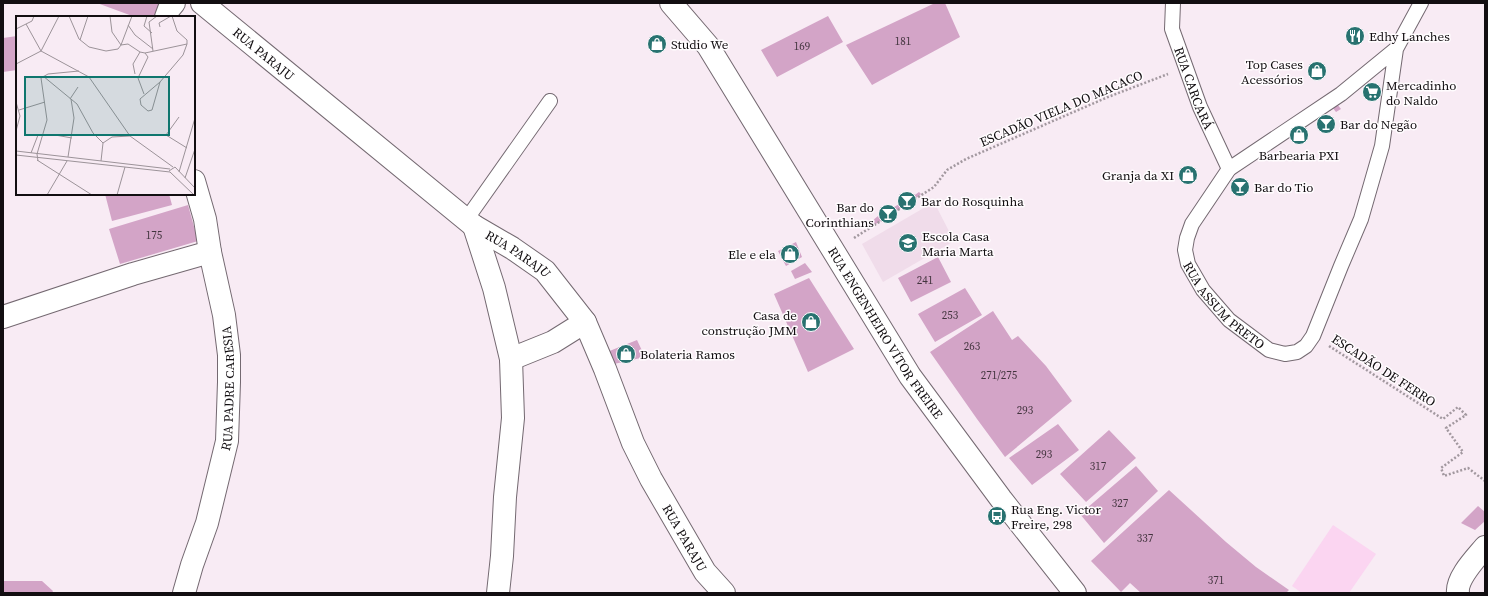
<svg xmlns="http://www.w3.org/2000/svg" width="1488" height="596" viewBox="0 0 1488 596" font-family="'Source Serif 4',serif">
	<rect width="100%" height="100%" fill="#f8ebf4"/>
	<path fill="#f0dcea" d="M934,202L954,241L883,282L862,244Z"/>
	<path fill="#fbd5f1" d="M1333,525L1376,554L1349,593H1302L1292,586Z"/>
	<path fill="#d3a4c7" d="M97,3H162L154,17H135Z
		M935,3H945L960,37L872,85L846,45Z
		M828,16L843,42L777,77L761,50Z
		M17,36V70L3,72V38Z
		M1337,104L1341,109L1336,112L1332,107Z
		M919,192L921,194L914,200L912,197Z
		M105,194H169L172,205L112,221Z
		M910,197L913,200L904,206L902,202Z
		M901,203L903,206L897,211L894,207Z
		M188,205L198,241L120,264L109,229Z
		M894,209L896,211L881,220L880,217Z
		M878,216L881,221L874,225L872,221Z
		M796,242L802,257L786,266L778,251Z
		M938,257L951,282L911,302L898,278Z
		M805,263L812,272L795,279L791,271Z
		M809,278L854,349L808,372L774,294Z
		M965,288L982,315L935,342L918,314Z
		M993,311L1012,340L1018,336L1046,366L1072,401L1005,457L977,419L930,352Z
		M637,340L645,357L614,364L607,352Z
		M1058,424L1079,450L1032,485L1009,458Z
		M1109,430L1136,458L1086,502L1060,474Z
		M1136,466L1158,491L1104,543L1080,514Z
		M1169,490L1226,542L1256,567L1289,590L1286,593H1141L1130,583L1121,592L1091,561Z
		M1478,506L1485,512V521L1475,530L1461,523Z
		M3,581H42L53,591L52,593H3Z"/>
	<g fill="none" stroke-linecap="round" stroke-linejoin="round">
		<g stroke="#746971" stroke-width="16">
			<g id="service">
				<path id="s1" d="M1173,3L1172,29L1200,107L1229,169"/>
				<path id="s2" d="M1396,49L1341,94L1229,169L1192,224L1187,238L1185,250L1188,264L1203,290L1229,320L1269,350L1285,354L1297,352L1306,346L1313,336L1341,266L1361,219L1382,146L1396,49L1421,3"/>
				<path d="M466,220L550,101"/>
			</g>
		</g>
		<g stroke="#746971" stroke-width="24">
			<g id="minor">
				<path id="s3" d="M202,3L474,226L512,248L545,271L585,322L605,369L633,443L651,479L705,572L724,593"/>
				<path id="s4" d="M671,3L708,46L910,376L1001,499L1075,593"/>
				<path d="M166,17L169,9L174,3"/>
				<path d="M474,226L494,288L511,359L513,418L505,497L502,556L498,593"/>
				<path d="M3,317L133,274L210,252"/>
				<path d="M511,359L553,342L585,322"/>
				<path id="s5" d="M184,593L192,565L207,523L227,441L229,382V355L224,315L210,252L205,219L194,181"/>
				<path d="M1458,593C1456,578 1476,558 1485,547"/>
			</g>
		</g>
		<path stroke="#a2989f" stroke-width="2.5" stroke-dasharray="2 2" stroke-linecap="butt" d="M854,238L934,187L947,170L966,159L1108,97L1168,74
			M1329,346L1443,419L1458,407L1466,415L1446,428L1463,452L1441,468L1444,476L1468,468L1485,481"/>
		<use href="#service" stroke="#fff" stroke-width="14"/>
		<use href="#minor" stroke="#fff" stroke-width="22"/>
	</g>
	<defs>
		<g id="restaurant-disc" transform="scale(1)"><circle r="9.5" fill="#287270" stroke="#fffcfe"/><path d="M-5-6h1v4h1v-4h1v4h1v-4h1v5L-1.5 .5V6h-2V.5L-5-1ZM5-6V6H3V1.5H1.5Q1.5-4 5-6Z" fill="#fff"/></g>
		<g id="shop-disc" transform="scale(1)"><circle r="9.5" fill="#287270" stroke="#fffcfe"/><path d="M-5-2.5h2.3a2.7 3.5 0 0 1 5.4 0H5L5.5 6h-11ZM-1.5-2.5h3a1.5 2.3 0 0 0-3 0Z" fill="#fff"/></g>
		<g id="supermarket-disc" transform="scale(1)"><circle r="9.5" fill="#287270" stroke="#fffcfe"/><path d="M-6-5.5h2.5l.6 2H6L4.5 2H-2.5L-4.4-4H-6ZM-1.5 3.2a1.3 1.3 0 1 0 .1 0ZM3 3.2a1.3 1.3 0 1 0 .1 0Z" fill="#fff"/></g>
		<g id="bar-disc" transform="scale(1)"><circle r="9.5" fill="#287270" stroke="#fffcfe"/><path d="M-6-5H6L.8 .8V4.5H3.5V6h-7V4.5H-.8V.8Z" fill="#fff"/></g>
		<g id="school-disc" transform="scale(1)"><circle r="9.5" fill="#287270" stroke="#fffcfe"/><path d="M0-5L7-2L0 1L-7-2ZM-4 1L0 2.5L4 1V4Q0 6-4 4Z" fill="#fff"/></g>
		<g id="bus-disc" transform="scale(1)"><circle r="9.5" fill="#287270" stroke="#fffcfe"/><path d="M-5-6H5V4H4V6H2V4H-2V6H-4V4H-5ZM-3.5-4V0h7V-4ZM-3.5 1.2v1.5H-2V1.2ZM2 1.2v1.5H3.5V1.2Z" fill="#fff"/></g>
	</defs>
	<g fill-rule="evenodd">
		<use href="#restaurant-disc" x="1355" y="36"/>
		<use href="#shop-disc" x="657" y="44"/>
		<use href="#shop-disc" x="1317" y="71"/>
		<use href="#supermarket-disc" x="1372" y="92"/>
		<use href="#bar-disc" x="1326" y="124"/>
		<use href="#shop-disc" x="1299" y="135"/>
		<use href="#shop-disc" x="1188" y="175"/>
		<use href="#bar-disc" x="1240" y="187"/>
		<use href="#bar-disc" x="907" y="201"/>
		<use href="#bar-disc" x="888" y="214"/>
		<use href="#school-disc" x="908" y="243"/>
		<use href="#shop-disc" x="790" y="254"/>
		<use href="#shop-disc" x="811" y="322"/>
		<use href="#shop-disc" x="626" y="354"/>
		<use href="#bus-disc" x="997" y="516"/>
	</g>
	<g text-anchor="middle" stroke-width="3" stroke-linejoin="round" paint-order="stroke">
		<g font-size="11" fill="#42343e">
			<text x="903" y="45">181</text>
			<text x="802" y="50">169</text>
			<text x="154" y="239">175</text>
			<text x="925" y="284">241</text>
			<text x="950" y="319">253</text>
			<text x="972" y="350">263</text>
			<text x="999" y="379">271/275</text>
			<text x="1025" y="414">293</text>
			<text x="1044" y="458">293</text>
			<text x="1098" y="470">317</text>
			<text x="1120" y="507">327</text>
			<text x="1145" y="542">337</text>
			<text x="1216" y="584">371</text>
		</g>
		<g font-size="13" fill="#120e11" stroke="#fffcfe" text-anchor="start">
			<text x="1369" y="41">Edhy Lanches</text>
			<text x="671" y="49">Studio We</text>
			<text x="1303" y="69" text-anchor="end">Top Cases<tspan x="1303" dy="15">Acessórios</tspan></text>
			<text x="1386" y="90">Mercadinho<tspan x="1386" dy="15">do Naldo</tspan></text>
			<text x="1340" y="129">Bar do Negão</text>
			<text x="1299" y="160" text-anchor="middle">Barbearia PXI</text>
			<text x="1174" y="180" text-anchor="end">Granja da XI</text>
			<text x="1254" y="192">Bar do Tio</text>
			<text x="921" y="206">Bar do Rosquinha</text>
			<text x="874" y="212" text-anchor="end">Bar do<tspan x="874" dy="15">Corinthians</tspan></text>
			<text x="922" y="241">Escola Casa<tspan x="922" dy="15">Maria Marta</tspan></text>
			<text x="776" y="259" text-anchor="end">Ele e ela</text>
			<text x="797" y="320" text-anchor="end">Casa de<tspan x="797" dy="15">construção JMM</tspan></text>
			<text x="640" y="359">Bolateria Ramos</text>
			<text x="1011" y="514">Rua Eng. Victor<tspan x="1011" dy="15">Freire, 298</tspan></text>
		</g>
		<g font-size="13" fill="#120e11" stroke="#fffcfe">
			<text dy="5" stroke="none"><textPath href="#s3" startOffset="80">RUA PARAJU</textPath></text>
			<text dy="5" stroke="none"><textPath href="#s1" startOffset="89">RUA CARCARÁ</textPath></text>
			<text transform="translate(1061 108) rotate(-23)" y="5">ESCADÃO VIELA DO MACACO</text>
			<text dy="5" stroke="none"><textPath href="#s3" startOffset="404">RUA PARAJU</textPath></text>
			<text dy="5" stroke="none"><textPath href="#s2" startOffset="369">RUA ASSUM PRETO</textPath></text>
			<text dy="5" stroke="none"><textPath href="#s4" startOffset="394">RUA ENGENHEIRO VÍTOR FREIRE</textPath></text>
			<text transform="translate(1384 370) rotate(33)" y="5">ESCADÃO DE FERRO</text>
			<text dy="5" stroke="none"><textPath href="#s5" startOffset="211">RUA PADRE CARESIA</textPath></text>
			<text dy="5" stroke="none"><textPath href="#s3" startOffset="739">RUA PARAJU</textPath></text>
		</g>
	</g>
	<g transform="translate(16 16)">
		<rect width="179" height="179" fill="#f8ebf4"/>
		<path fill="none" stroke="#9c9399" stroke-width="1" d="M53,0L63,23L73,31L90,35L102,33L105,29L116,0M94,0L96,16L105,29L112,28L124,36L129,37L171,28M131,0L128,10L136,17M156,0L161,15L171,24V28M10,8L25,35L73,61L114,120L157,151M112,9L119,19L137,33M144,11L143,7L155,0M0,13L16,5L18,0M64,24L72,0M137,35L133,6L141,0M0,48L25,35L43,0M119,58L117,48L124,36M27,60L61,88L77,117L87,127M144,66L136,94L132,95L125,89L124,83L144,66L167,39L171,28M128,78L122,62L132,41L129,37M54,83L62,71M0,86L4,100L0,115M3,94L29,86M163,101L150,119L171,132M39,119L56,122M0,135L154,153M15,137L22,119M0,139L154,156M52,141L58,102L55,83M21,144L76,179M22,145L21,138L31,104L25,62L32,58L63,55M85,145L87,127L96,121L114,120M153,155L159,151L179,172M154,156L178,179M163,156L179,102M169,162L179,133M31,179L51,145M101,179L109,151"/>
		<path fill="#0f766e" fill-opacity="0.15" stroke="#0f766e" stroke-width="2" d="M9,61H153V119H9Z"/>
		<rect width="179" height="179" fill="none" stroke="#120e11" stroke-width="2"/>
	</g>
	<rect width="1488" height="596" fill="none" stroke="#120e11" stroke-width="8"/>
</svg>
